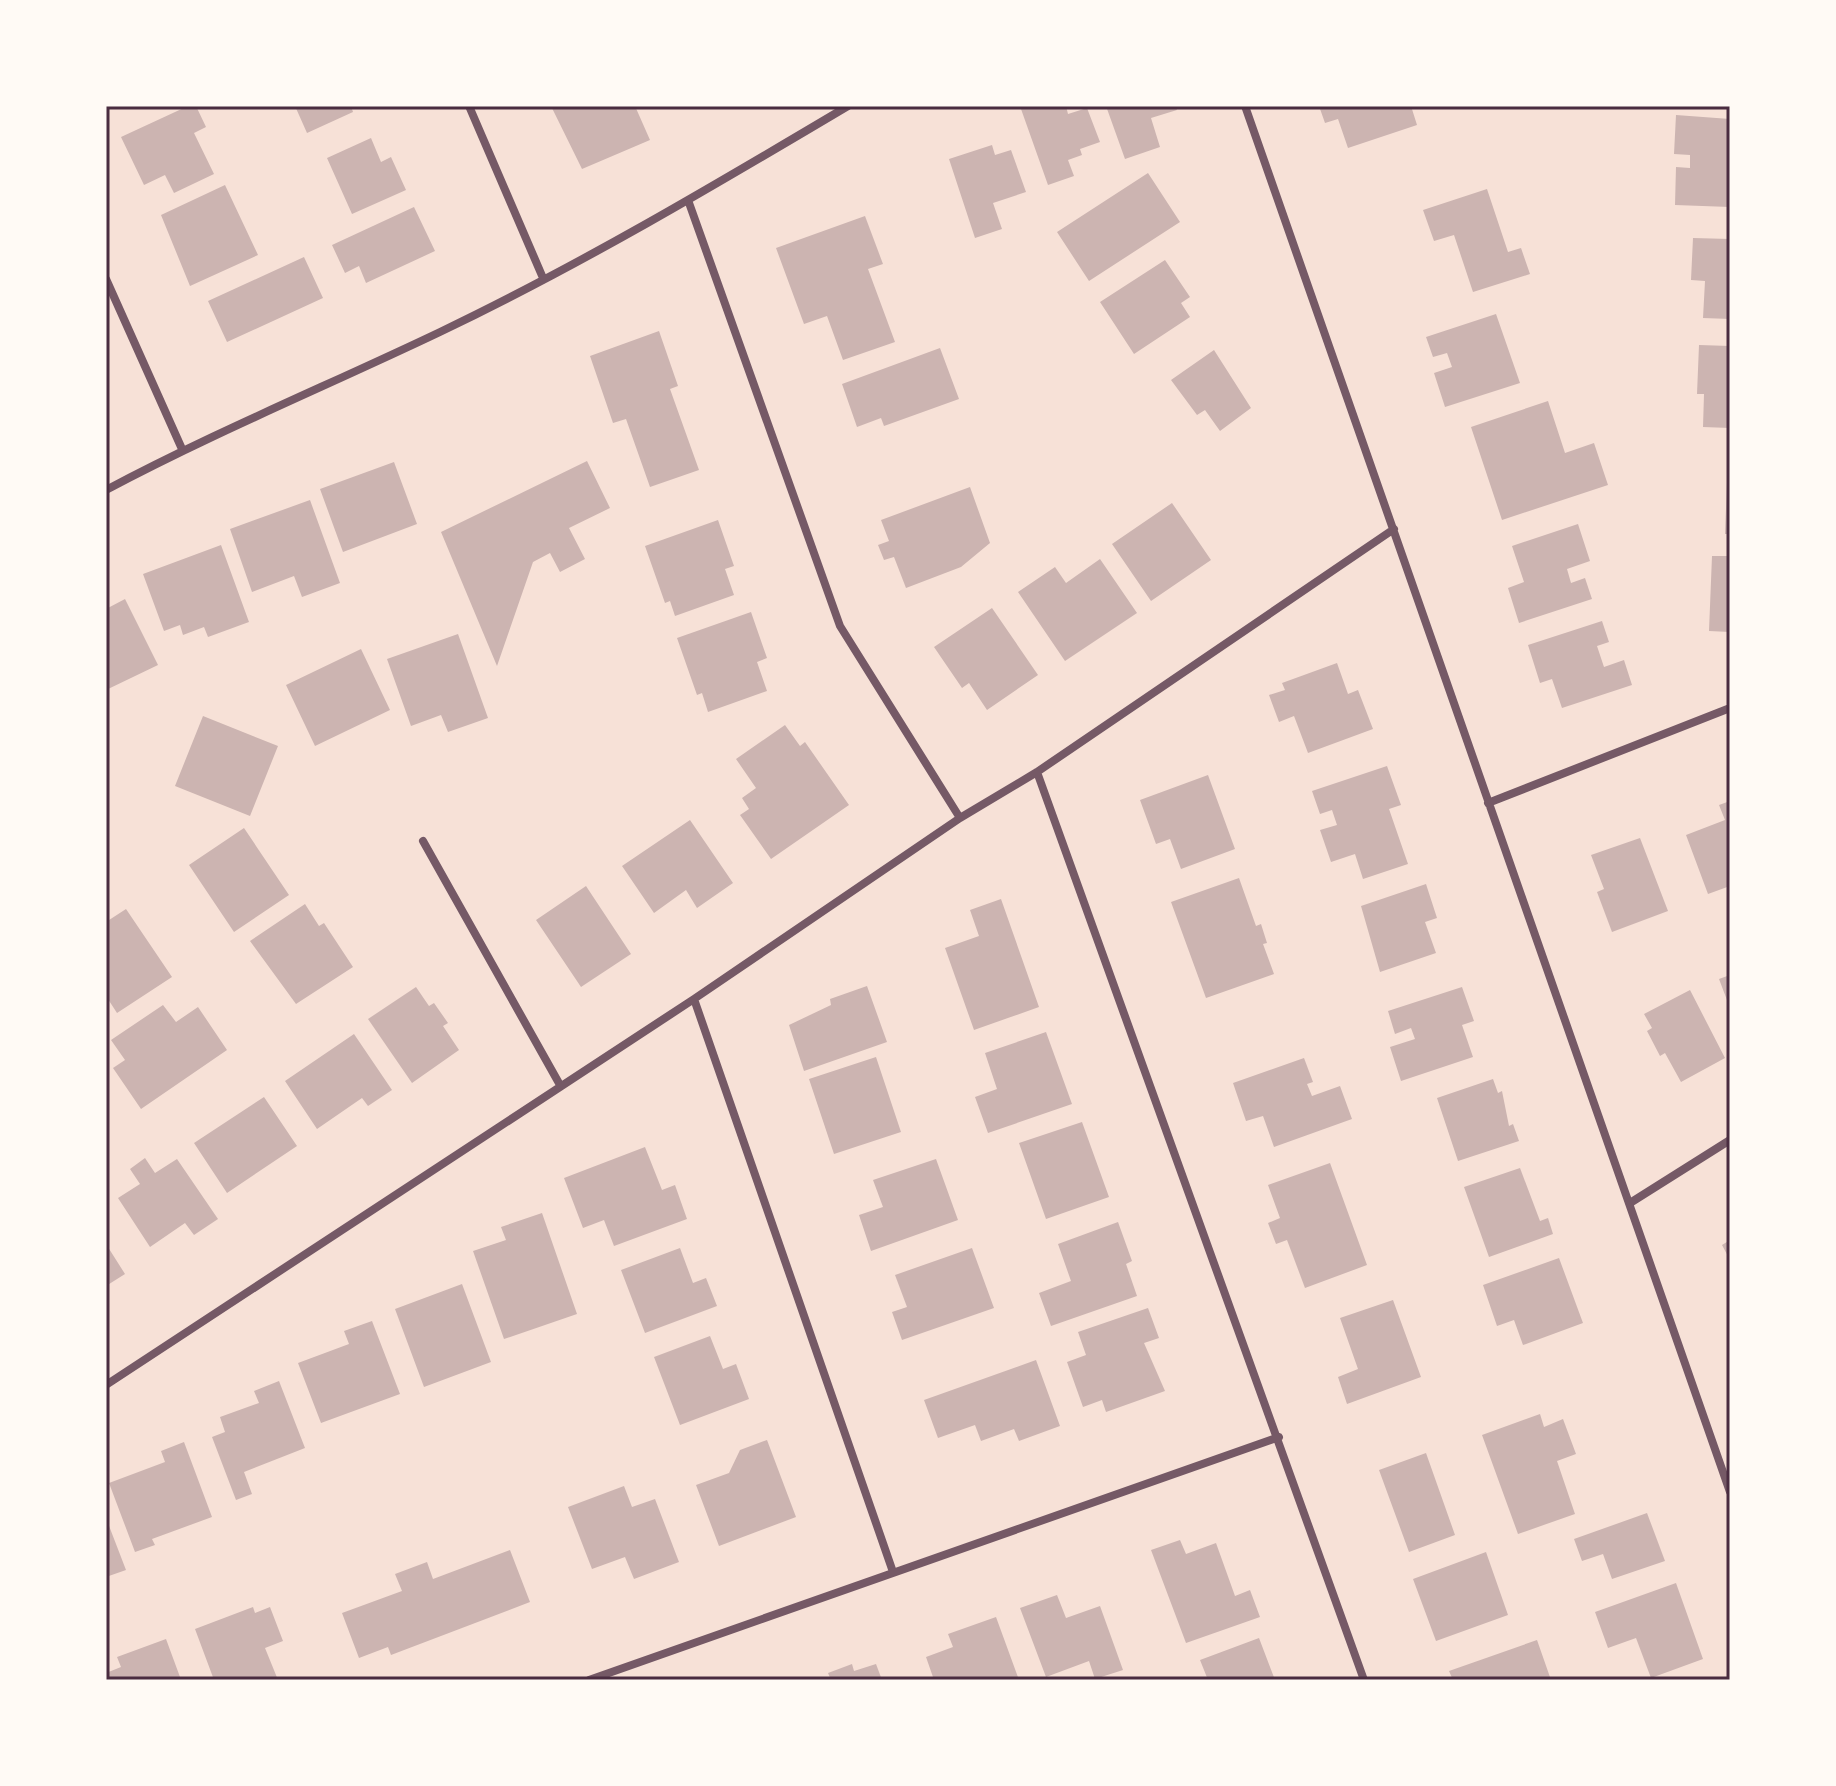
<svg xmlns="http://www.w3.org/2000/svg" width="1836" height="1786" viewBox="0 0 1836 1786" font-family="Helvetica,sans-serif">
	<rect width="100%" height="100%" fill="#f7e1d7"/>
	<path fill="#ccb4b1" d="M188,106H196L206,127L194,133L214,174L174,193L165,175L144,185L121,137Z
		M295,106H351L353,112L307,133Z
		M551,106H635L650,140L582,169Z
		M1031,106H1066L1068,114L1087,108L1100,142L1080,149L1082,155L1068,160L1074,176L1048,185L1021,109Z
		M1106,106H1175L1177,110L1151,118L1160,147L1125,159Z
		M1319,106H1411L1417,125L1348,148L1338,119L1325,123Z
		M1676,115L1730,119V207L1675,205L1676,167L1690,168V155L1674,154Z
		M371,138L381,162L391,157L406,190L352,214L327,158Z
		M992,145L995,155L1011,150L1026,192L993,203L1002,229L975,238L949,159Z
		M1148,173L1180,222L1089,281L1057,232Z
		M225,185L258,255L190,286L161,215Z
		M1487,189L1508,252L1521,248L1530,274L1473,292L1454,235L1434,241L1423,210Z
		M414,207L435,251L366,283L359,266L345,273L332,245Z
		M865,216L883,264L868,269L895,342L843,360L827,316L804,324L776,248Z
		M1693,238L1730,239V319L1703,318L1705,281L1691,280Z
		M304,257L323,298L227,342L208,301Z
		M1165,260L1190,297L1181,303L1190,317L1134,354L1100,302Z
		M1496,314L1520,383L1445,407L1434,373L1452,367L1447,353L1433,357L1426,337Z
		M659,331L678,386L670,389L699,470L650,487L626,419L613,423L590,356Z
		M1699,345L1730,346V428L1703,427L1704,394H1697Z
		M940,348L959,399L884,426L881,418L857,427L842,384Z
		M1214,350L1251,408L1220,431L1205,410L1197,415L1171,380Z
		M1548,401L1565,453L1594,443L1608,485L1502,520L1471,427Z
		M587,461L610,508L569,528L585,559L560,572L550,553L533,562L497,666L441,532Z
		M394,462L417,524L343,552L320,489Z
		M1727,483H1730V534H1725Z
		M970,487L990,543L961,567L906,588L894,557L884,560L878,545L889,541L881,520Z
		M310,500L340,583L302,597L294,576L252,592L230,529Z
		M1172,503L1211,560L1151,601L1112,544Z
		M718,520L734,566L725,569L734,595L675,616L670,601L665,603L645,546Z
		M1578,524L1590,561L1567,569L1571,583L1585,578L1592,599L1519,623L1508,588L1524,582L1512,546Z
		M221,545L249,622L208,637L204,627L183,635L180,625L164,631L143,574Z
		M1712,556H1730V632L1709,631Z
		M1100,559L1137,613L1065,661L1018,592L1055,567L1066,583Z
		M125,599L158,665L106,690V609Z
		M992,608L1038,675L987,710L969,683L962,688L934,647Z
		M751,612L767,658L757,662L767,691L708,712L702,693L697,695L677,638Z
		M1602,621L1609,642L1597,646L1604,667L1624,660L1632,685L1562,708L1552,679L1540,683L1528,645Z
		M458,634L488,718L448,732L441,715L411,726L387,659Z
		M361,649L390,710L315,746L286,685Z
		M1337,663L1348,694L1358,690L1373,729L1308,753L1294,716L1279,722L1269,695L1285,690L1282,683Z
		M203,716L278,746L250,816L175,786Z
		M785,725L800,746L805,742L849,805L771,859L740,815L749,809L742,798L756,788L736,759Z
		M1387,766L1401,805L1389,809L1408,864L1363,879L1355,854L1331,862L1320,830L1337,825L1332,810L1320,814L1312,791Z
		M1208,775L1235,849L1181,869L1170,839L1156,844L1140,800Z
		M1730,801V886L1708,894L1686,835L1725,820L1719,805Z
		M690,820L733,883L697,908L686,890L654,913L622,866Z
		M244,828L289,895L234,932L189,865Z
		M1640,838L1668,911L1612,932L1597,892L1604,889L1591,855Z
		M1239,878L1256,926L1261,924L1267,943L1263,944L1274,974L1206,998L1171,902Z
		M1426,884L1437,918L1425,922L1436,953L1380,972L1361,906Z
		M586,886L631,954L581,987L536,920Z
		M1001,899L1039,1007L974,1030L945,948L979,936L970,910Z
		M305,904L319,926L324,923L353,967L296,1004L250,941Z
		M126,909L172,977L117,1013L106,996V922Z
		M1730,975V1008L1719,979Z
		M867,986L887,1042L804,1071L789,1025L831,1005L830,999Z
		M416,987L429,1006L434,1003L448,1023L443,1026L459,1050L412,1083L368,1019Z
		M1462,987L1474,1021L1462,1025L1473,1057L1401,1081L1390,1047L1415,1039L1411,1028L1395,1034L1388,1011Z
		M1690,990L1725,1058L1681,1082L1665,1053L1660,1056L1647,1031L1652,1028L1644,1014Z
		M163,1005L176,1022L198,1007L227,1050L141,1109L113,1068L125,1060L111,1040Z
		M1046,1032L1072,1104L988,1133L975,1097L997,1089L985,1053Z
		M354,1034L392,1090L368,1106L362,1098L317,1129L285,1081Z
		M876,1057L901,1132L834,1154L809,1079Z
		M1304,1058L1313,1082L1307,1084L1312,1096L1340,1086L1352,1119L1274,1147L1263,1116L1246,1121L1233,1083Z
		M1493,1079L1498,1093L1502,1091L1509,1126L1513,1124L1519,1141L1458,1161L1437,1098Z
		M264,1097L297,1146L227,1193L194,1143Z
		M1082,1122L1109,1197L1046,1219L1019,1143Z
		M645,1147L662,1190L675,1185L687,1219L614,1246L604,1220L583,1228L564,1178Z
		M145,1158L155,1173L177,1159L218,1219L194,1235L185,1223L150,1247L118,1198L140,1184L130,1169Z
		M936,1159L958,1220L871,1251L859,1215L883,1207L873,1180Z
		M1330,1163L1367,1265L1305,1288L1287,1240L1276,1244L1268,1223L1280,1218L1268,1185Z
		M1520,1168L1540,1221L1548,1218L1553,1234L1489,1257L1464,1187Z
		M542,1213L577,1314L504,1339L473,1251L506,1240L501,1227Z
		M1118,1222L1132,1261L1126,1264L1137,1296L1051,1326L1039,1293L1071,1281L1058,1244Z
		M1730,1240V1260L1722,1245Z
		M106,1244L125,1274L106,1286Z
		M680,1248L693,1283L706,1278L717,1306L645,1333L621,1270Z
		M972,1248L994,1308L902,1340L892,1312L907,1307L895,1275Z
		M1559,1258L1583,1323L1523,1345L1514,1320L1497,1326L1483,1285Z
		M462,1284L491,1362L424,1387L395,1309Z
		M1393,1300L1421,1377L1347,1404L1338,1377L1358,1369L1340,1318Z
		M1148,1308L1159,1338L1144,1343L1165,1391L1106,1412L1102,1400L1083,1407L1067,1362L1086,1355L1078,1332Z
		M372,1321L400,1394L321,1423L298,1363L349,1344L344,1331Z
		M710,1336L723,1369L736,1364L749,1399L680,1425L654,1357Z
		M1036,1360L1060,1426L1019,1441L1014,1429L981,1441L975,1425L938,1438L924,1400Z
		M279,1381L305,1448L244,1472L252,1494L236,1500L212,1437L225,1432L220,1417L259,1403L254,1391Z
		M1540,1414L1544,1427L1563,1419L1576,1454L1557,1461L1575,1514L1518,1534L1482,1435Z
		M767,1440L796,1517L719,1546L696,1485L729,1473L740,1450Z
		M184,1442L212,1517L152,1539L155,1545L135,1552L109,1483L165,1462L161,1451Z
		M1426,1453L1455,1535L1409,1552L1379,1470Z
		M624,1486L632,1507L655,1499L679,1562L634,1579L625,1557L592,1569L568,1507Z
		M1647,1513L1665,1561L1612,1579L1603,1554L1582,1561L1574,1539Z
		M106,1518L126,1570L106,1577Z
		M1180,1540L1186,1554L1216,1543L1235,1596L1250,1590L1260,1617L1186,1643L1151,1550Z
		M510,1550L530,1602L391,1655L388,1647L359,1658L342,1613L402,1591L395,1574L427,1562L433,1579Z
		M1486,1552L1508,1615L1436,1641L1413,1579Z
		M1676,1583L1703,1659L1651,1678L1636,1638L1608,1648L1595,1612Z
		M1057,1595L1066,1618L1100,1606L1123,1670L1095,1679L1089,1661L1046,1677L1020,1608Z
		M253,1607L255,1613L270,1607L283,1641L265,1648L278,1680H214L195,1629Z
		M996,1617L1019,1680H934L926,1657L953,1647L948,1634Z
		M1259,1638L1275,1680H1208L1200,1660Z
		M166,1639L180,1677L172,1680H106V1673L121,1667L117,1657Z
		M1537,1640L1551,1680H1453L1449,1671Z
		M852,1664L854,1671L876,1664L882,1680H831L828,1673Z"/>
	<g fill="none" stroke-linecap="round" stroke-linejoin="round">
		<path stroke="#755966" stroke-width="8" d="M469,106L543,278
			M1245,106L1730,1492
			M688,200L840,626L960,818
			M106,279L182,449
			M106,490C215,432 329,385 440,332C580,265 715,185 848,106
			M1037,772L1364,1680
			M1488,803L1730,708
			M423,841L560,1085
			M694,999L893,1572
			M1630,1203L1730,1140
			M106,1385L694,999L960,818L1037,772L1394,529
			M589,1680L1279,1437"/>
	</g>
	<rect width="1836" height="1786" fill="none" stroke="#fffaf5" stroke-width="216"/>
	<rect x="108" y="108" width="1620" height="1570" fill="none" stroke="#4a2c40" stroke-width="3"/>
</svg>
